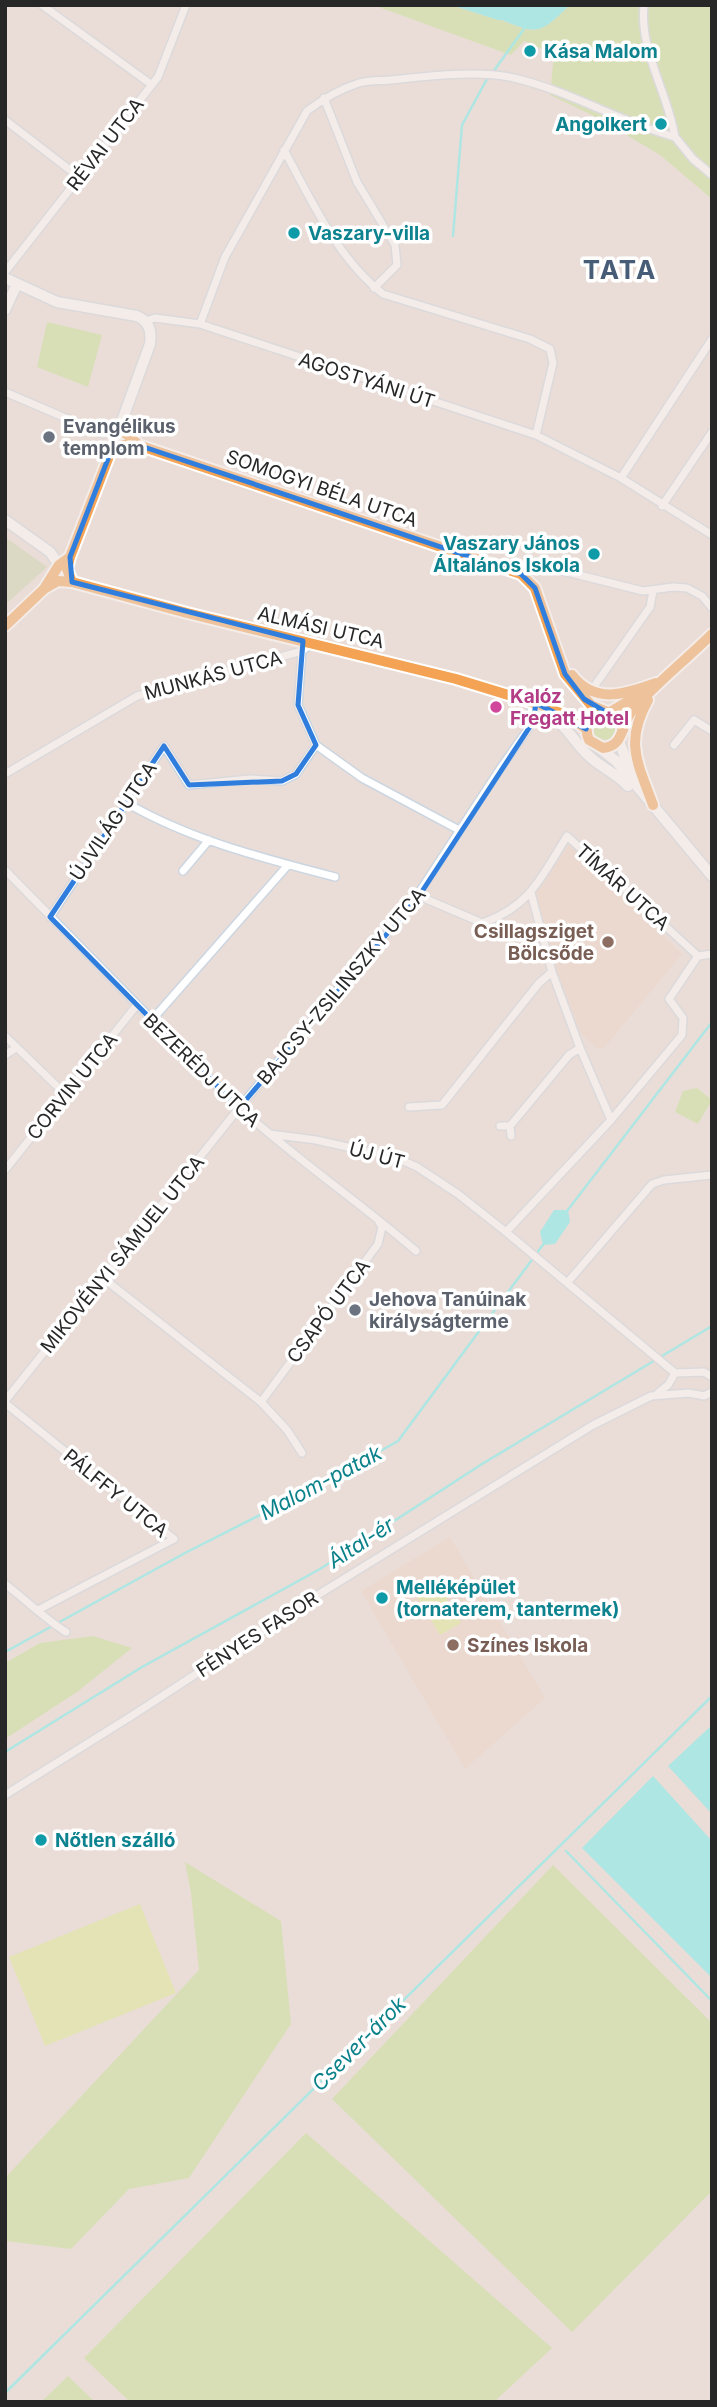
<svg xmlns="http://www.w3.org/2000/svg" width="717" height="2407" viewBox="0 0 717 2407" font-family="Inter,sans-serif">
	<rect width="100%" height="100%" fill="#eaddd7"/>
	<path fill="#edd5c5" d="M570,843L682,954L604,1048L597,1049L581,1034L554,964L535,894Z
		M450,1537L545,1698L465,1769L361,1591Z"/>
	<path fill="#c3e391" d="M373,5H451L498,20H501C540,36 540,33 570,5H712V199L660,155L596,117L550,95L554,54L524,41L511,55Z
		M47,322L102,335L88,387L37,367Z
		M593 729a11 11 0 1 1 22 0a11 11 0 1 1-22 0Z
		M697,1088L712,1100L698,1124L675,1112L683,1091Z
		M93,1636L132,1648L77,1692L5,1739V1663L40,1643Z
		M185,1862L281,1921L291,2024L189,2178L129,2189L71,2249L5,2241V2178L199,1970L191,1893Z
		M553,1865L712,2023V2191L572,2332L332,2099Z
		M306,2133L552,2348L494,2402H130L84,2358Z
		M68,2376L95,2402H41Z"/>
	<path fill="#cbd4ae" d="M5,537L47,567L5,605Z"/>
	<path fill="#dceb8c" d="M435,1579L461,1623L440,1635L414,1592Z
		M140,1904L176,1993L45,2046L9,1957Z"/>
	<path fill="#65f1f1" d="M451,5H570C540,33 540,36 502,20H498Z
		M554,1210H568L570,1222L555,1244L543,1245L540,1232Z
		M712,1725V1814L668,1766Z
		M653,1776L712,1841V1978L582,1848Z"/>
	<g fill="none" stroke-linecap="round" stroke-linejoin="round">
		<path stroke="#65f1f1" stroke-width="2.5" d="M493,72L524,29
			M453,236L462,125L487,79
			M567,1211L712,1022
			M5,1652L185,1553L329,1480L398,1441L545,1242
			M5,1752L142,1667L320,1569L482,1464L712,1326
			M566,1851L712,2001
			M5,2393L712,1696"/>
		<g stroke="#ccd6e1" stroke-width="10">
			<path id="street" d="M42,5L152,85
				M644,5C639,50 668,93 675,137
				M324,98L357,182L395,245L397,265L374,288
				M5,120L79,177
				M675,137L693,159L712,175
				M284,150C312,201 337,258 383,294L530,339L550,349L553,363L536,435
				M5,272L158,77L186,5
				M146,321L155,318L200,324L536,435L621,478L712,535
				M200,324L225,257L307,111C323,99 340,89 359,83C369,80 381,81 391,80C426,76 480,70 514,78C570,91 620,122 675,137
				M5,392L103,434
				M621,478L712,339
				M662,506L712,432
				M521,574L529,566L535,564L643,591L673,587L687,588L702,596L712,608
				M302,651L298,705L316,745L362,778L459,830
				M591,691L650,607L653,591
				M531,706L533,722
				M674,745L694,720L712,731
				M5,774L137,696L302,651L313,643
				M125,802C190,840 263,858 335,877
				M5,870L232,1101C290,1155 356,1199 416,1251
				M183,871L209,840
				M531,893L552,972L580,1048L611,1120
				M419,896L482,923C530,907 542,876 567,836L698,956
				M50,917L164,746L189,785L250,779L282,781L296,774L316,745
				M151,1021L288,865
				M5,1036L64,1093
				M5,1055L16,1048
				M409,1107L442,1105L539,983L552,972
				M500,1126H510L511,1136
				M510,1126L569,1055L580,1048
				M270,1134L316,1140L397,1158L417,1167L458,1194L506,1232L675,1373
				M5,1170L136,1006
				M506,1232L611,1120L682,1035L683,1018L669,999L698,956L712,954
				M103,1278L261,1402L287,1430L302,1453
				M567,1283L652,1184L664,1180L712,1175
				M675,1373L704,1372L712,1377
				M658,1393L668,1385L675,1373
				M5,1401L239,1108L349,976L405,914L500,769L533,722L543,718H554
				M261,1402L378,1244L382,1227L379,1222
				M5,1403L174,1539L38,1610
				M5,1584C26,1600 44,1618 66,1632
				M5,1795L133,1715L316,1596L593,1425L651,1396L689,1393L704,1396L712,1392"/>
		</g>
		<g stroke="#ccd6e1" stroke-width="13">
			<path id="secondary" d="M5,278L57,302L137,316C149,321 152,331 150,344L111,451
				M5,310L17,284
				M5,520L50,552L59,565
				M554,718C568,728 575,743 588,755C600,767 616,773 628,786
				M619,741L625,757L644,790
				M598,747L616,761L712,876"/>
		</g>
		<g stroke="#fff" stroke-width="14">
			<path id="primary" d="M122,425L126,434L139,445
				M72,582L67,569L70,557L111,451L123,445L141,446L521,574L535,588L565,674L591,705L617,716L623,730
				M44,589L58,581L72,582L187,613L456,679L544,706L572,718L586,729
				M5,626L44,589L59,565L70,557
				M572,675C595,705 626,694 656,683
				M648,700C624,743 638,763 653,805
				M604,711C589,714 583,726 589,740L603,748C625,746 620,725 632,711C656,683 686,660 712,634
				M610,712L644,692"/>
		</g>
		<use href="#street" stroke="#fff" stroke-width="7"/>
		<use href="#secondary" stroke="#fff" stroke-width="10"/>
		<use href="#primary" stroke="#f3a353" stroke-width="10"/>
	</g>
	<path d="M0 0H717V2407H0ZM141,446L521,574L535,588L565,674L584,699L604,711L590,719L586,729L536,703L533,722L419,896L239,1108L50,917L164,746L189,785L282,781L296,774L316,745L298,705L303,641L72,582L70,557L111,451Z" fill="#eaddd7" fill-opacity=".55" fill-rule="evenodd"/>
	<path fill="none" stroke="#2f7ede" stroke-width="5" stroke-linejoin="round" d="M141,446L521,574L535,588L565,674L584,699L604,711L590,719L586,729L536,703L533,722L419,896L239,1108L50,917L164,746L189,785L282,781L296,774L316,745L298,705L303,641L72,582L70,557L111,451Z"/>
	<g fill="#0f9aa8" stroke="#fff" stroke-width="2.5">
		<circle cx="530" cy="51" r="7"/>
		<circle cx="661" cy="124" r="7"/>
		<circle cx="294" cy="233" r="7"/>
		<circle cx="594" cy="554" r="7"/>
		<circle cx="382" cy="1598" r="7"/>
		<circle cx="41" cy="1840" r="7"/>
	</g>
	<g fill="#6b7280" stroke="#fff" stroke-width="2.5">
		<circle cx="49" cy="437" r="7"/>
		<circle cx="355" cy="1310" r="7"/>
	</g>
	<circle fill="#d1479c" stroke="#fff" stroke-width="2.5" cx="496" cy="707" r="7"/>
	<g fill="#8d6e63" stroke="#fff" stroke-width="2.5">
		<circle cx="608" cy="942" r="7"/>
		<circle cx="453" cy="1645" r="7"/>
	</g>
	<g text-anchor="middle" stroke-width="7" stroke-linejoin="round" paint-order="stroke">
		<g font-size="19" font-weight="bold" fill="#0d838f" stroke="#fff" text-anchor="start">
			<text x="544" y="58">Kása Malom</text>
			<text x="647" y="131" text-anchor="end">Angolkert</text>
			<text x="308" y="240">Vaszary-villa</text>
			<text x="580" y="550" text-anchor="end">Vaszary János<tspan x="580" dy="22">Általános Iskola</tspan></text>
			<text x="396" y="1594">Melléképület<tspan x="396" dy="22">(tornaterem, tantermek)</tspan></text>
			<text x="55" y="1847">Nőtlen szálló</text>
		</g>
		<g font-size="19" fill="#272727" stroke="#fff">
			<text transform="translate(105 144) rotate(-52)" y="7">RÉVAI UTCA</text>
			<text transform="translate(367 380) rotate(18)" y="7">AGOSTYÁNI ÚT</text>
			<text transform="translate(322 488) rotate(19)" y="7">SOMOGYI BÉLA UTCA</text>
			<text transform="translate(321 627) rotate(13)" y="7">ALMÁSI UTCA</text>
			<text transform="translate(213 675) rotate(-15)" y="7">MUNKÁS UTCA</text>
			<text transform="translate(113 821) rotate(-56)" y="7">ÚJVILÁG UTCA</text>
			<text transform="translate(623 887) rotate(42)" y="7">TÍMÁR UTCA</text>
			<text transform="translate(341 986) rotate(-50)" y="7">BAJCSY-ZSILINSZKY UTCA</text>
			<text transform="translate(202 1070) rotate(44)" y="7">BEZERÉDJ UTCA</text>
			<text transform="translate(72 1086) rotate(-51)" y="7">CORVIN UTCA</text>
			<text transform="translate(377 1155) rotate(15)" y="7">ÚJ ÚT</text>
			<text transform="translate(122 1254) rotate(-51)" y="7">MIKOVÉNYI SÁMUEL UTCA</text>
			<text transform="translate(328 1311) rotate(-53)" y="7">CSAPÓ UTCA</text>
			<text transform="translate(116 1493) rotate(39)" y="7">PÁLFFY UTCA</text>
			<text transform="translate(257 1634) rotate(-33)" y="7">FÉNYES FASOR</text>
		</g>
		<g font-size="19" font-weight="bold" fill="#5b616d" stroke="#fff" text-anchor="start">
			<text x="63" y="433">Evangélikus<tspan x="63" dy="22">templom</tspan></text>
			<text x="369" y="1306">Jehova Tanúinak<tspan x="369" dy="22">királyságterme</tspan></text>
		</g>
		<g font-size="19" font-weight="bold" fill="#b23c85" stroke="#fff" text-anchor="start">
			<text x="510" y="703">Kalóz<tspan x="510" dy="22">Fregatt Hotel</tspan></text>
		</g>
		<g font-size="19" font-weight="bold" fill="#785e54" stroke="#fff" text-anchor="end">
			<text x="594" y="938">Csillagsziget<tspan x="594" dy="22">Bölcsőde</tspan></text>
			<text x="467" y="1652" text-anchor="start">Színes Iskola</text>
		</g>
		<g font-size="21" font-style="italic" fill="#0b818a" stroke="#fff">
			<text transform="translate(321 1483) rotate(-28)" y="7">Malom-patak</text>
			<text transform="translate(361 1543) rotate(-33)" y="7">Által-ér</text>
			<text transform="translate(359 2044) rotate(-45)" y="7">Csever-árok</text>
		</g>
		<g font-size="26" font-weight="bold" letter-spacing="2" fill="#475c77" stroke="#fff">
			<text x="620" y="279">TATA</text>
		</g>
	</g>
	<rect width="717" height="2407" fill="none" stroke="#272727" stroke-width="14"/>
</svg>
